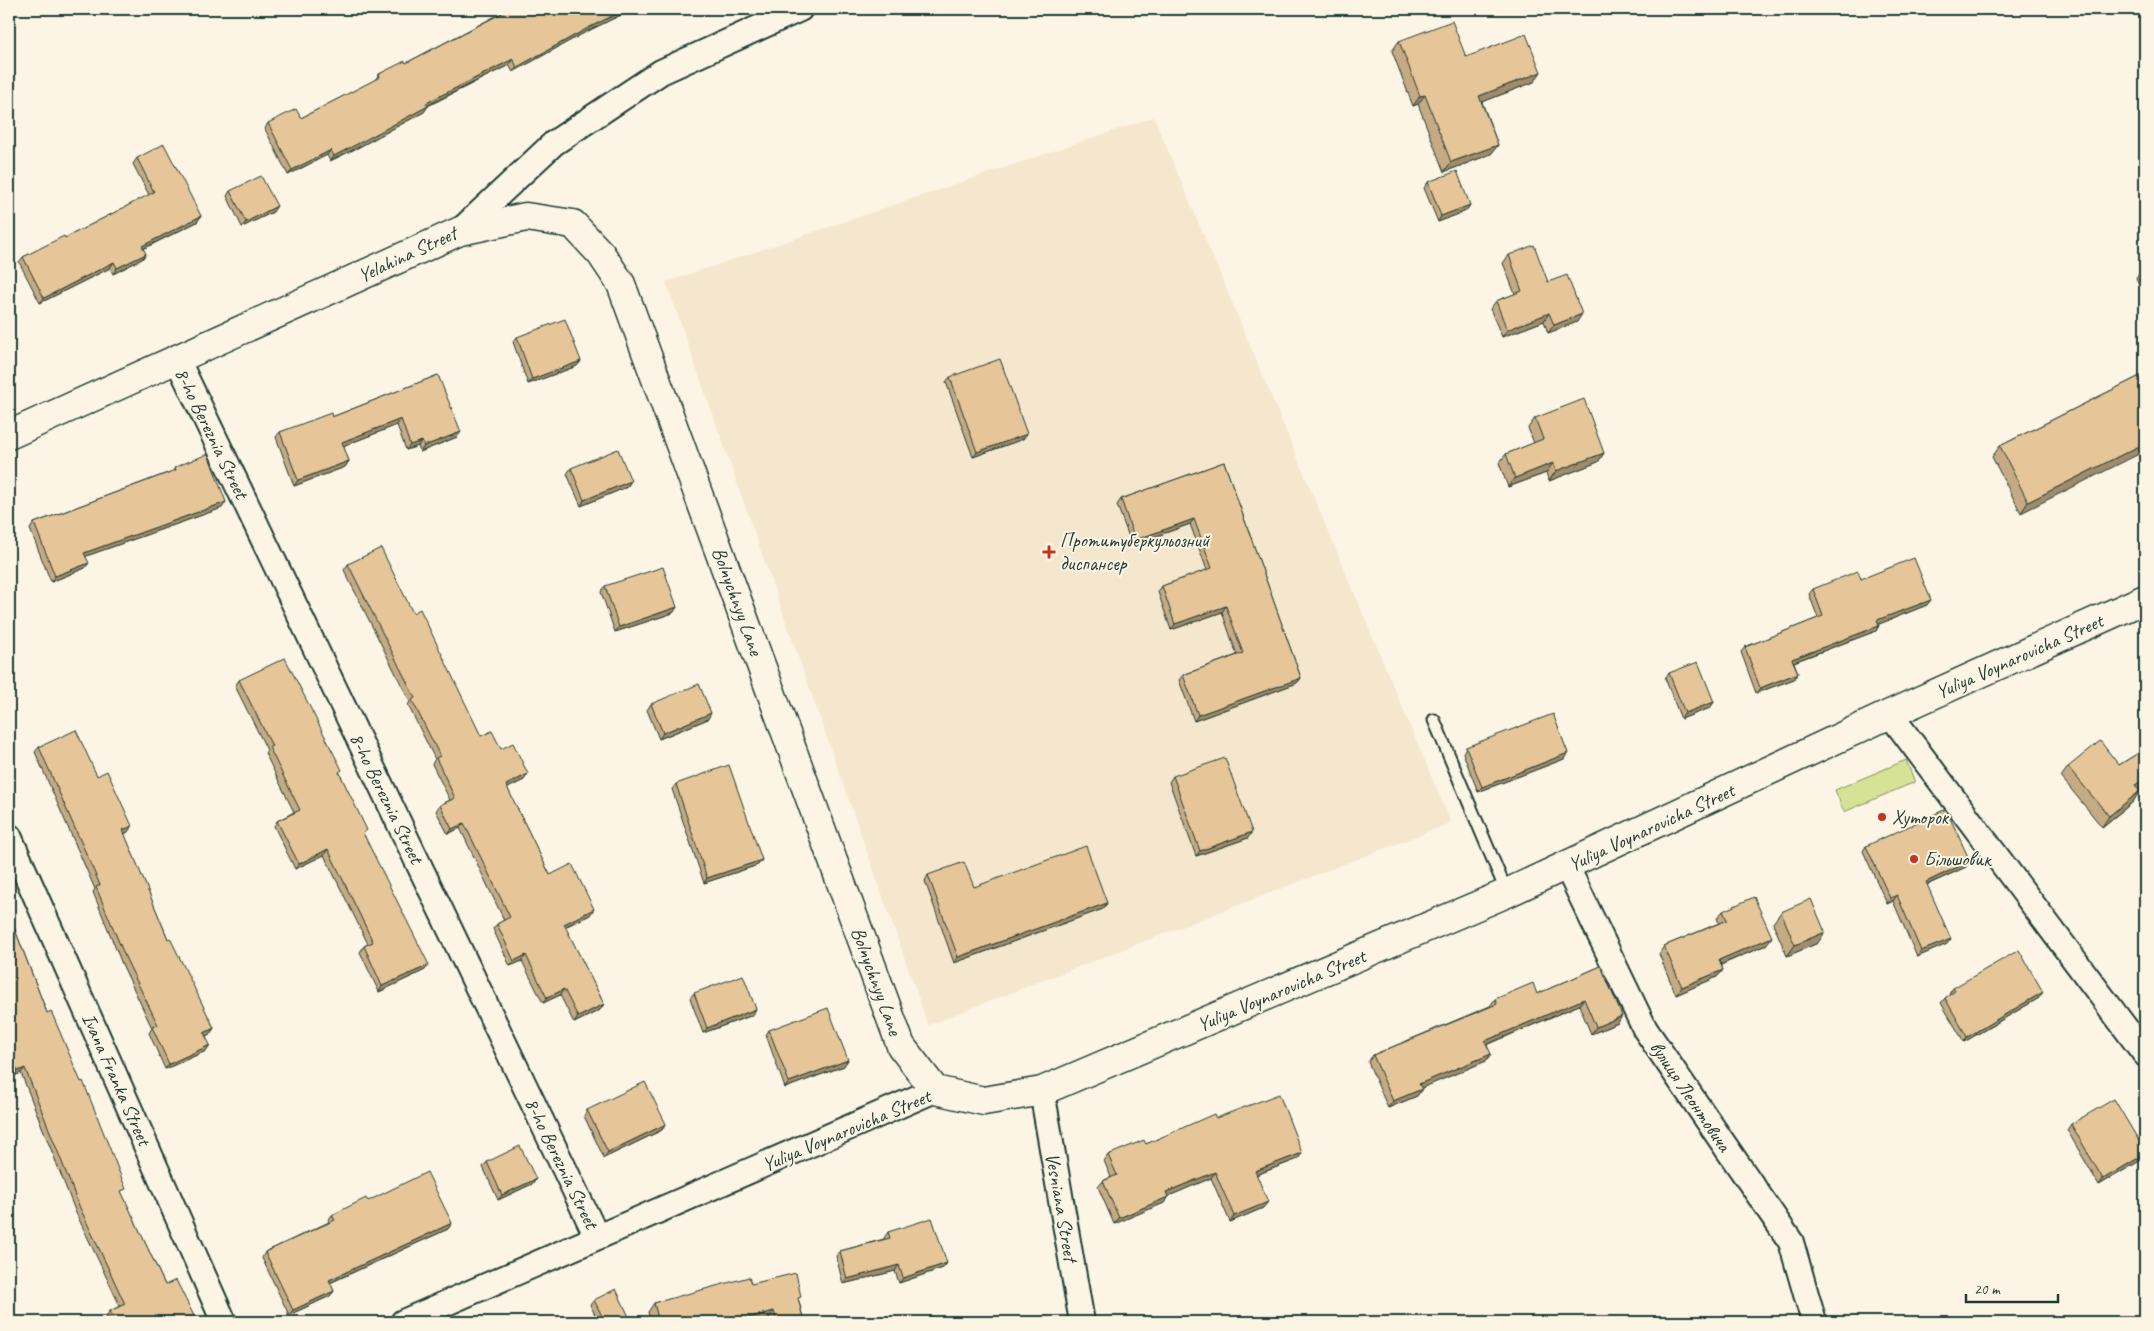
<svg xmlns="http://www.w3.org/2000/svg" width="2154" height="1331" viewBox="0 0 2154 1331" font-family="Caveat,sans-serif">
	<rect width="100%" height="100%" fill="#fcf5e5"/>
	<filter id="ink" filterUnits="userSpaceOnUse"><feTurbulence type="fractalNoise" baseFrequency=".02" numOctaves="2"/><feDisplacementMap in="SourceGraphic" scale="10" xChannelSelector="R" yChannelSelector="G"/><feConvolveMatrix kernelMatrix="1 2 1 2 8 2 1 2 1" color-interpolation-filters="sRGB"/></filter>
	<g filter="url(#ink)">
		<path fill="#f5e7ce" d="M1154,117L1451,823L928,1025L666,282Z"/>
		<path fill="#d6e295" stroke="#7a9064" d="M1906,760L1915,782L1844,812L1835,790Z"/>
		<g fill="none" stroke-linecap="round" stroke-linejoin="round">
			<g stroke="#1f3d34" stroke-width="15">
				<path id="service" d="M1434,720L1507,893"/>
			</g>
			<g stroke="#1f3d34" stroke-width="28">
				<path id="minor" d="M460,231L554,143L661,72L800,9
					M177,359L597,1237
					M1890,714L2145,1054
					M9,836L224,1322
					M1567,867L1645,1029L1791,1242L1814,1322
					M1042,1091L1082,1322
					M403,1322L935,1090"/>
			</g>
			<g stroke="#1f3d34" stroke-width="31">
				<path id="secondary" d="M9,435L460,231L526,217L573,224L601,254L621,284L901,1046L935,1090L984,1101L1042,1091L1507,893L1890,714L2145,599"/>
			</g>
			<use href="#service" stroke="#fcf5e5" stroke-width="11"/>
			<use href="#minor" stroke="#fcf5e5" stroke-width="24"/>
			<use href="#secondary" stroke="#fcf5e5" stroke-width="28"/>
		</g>
		<path fill="#c6aa84" stroke="#1f3d34" d="M509,9H633L584,33L513,72L509,65L428,106L424,112L359,147L330,161L327,155L288,175L265,129L268,123L301,118L375,80L379,74L406,63Z
			M1399,41L1466,57L1534,82L1482,102L1498,145L1491,154L1444,172L1418,104L1413,106L1392,51Z
			M137,158L201,216L197,222L143,249L146,254L142,259L113,274L110,268L40,303L19,262L23,257L65,238L149,195L133,164Z
			M1428,182L1470,205L1466,211L1438,222L1424,188Z
			M230,191L273,212L242,227L227,196Z
			M1509,255L1548,282L1577,322L1548,333L1544,321L1502,337L1490,309L1496,301L1515,294L1503,263Z
			M2145,266V297L2136,278L2144,267Z
			M517,337L581,361L577,366L528,384L513,342Z
			M438,375L457,437L420,452L418,446L406,450L397,425L343,446L349,461L345,467L294,486L276,437L280,432L332,417Z
			M2142,375L2021,513L1992,457L2000,446Z
			M950,377L1023,439L973,457L946,382Z
			M1535,418L1604,453L1598,462L1549,481L1546,473L1508,487L1499,463L1506,454L1534,443L1528,428Z
			M1224,462L1301,678L1297,683L1194,721L1179,680L1183,675L1237,655L1222,612L1171,630L1158,592L1162,586L1207,570L1190,524L1132,545L1117,505L1121,499Z
			M175,467L222,508L86,556L85,568L51,582L30,529L34,523L173,471Z
			M571,468L631,481L627,487L581,506L567,474Z
			M348,564L413,613L481,736L501,749L524,780L507,788L550,875L590,915L565,927L604,1004L600,1010L574,1023L560,995L543,1003L522,961L510,966L493,929L497,924L504,920L460,828L448,834L436,811L440,805L450,800L432,764L435,759L408,705L410,702L344,570Z
			M1861,579L1927,605L1879,624L1876,631L1794,662L1798,673L1794,679L1756,693L1741,652L1745,647L1818,618L1809,594L1813,589Z
			M605,586L677,607L673,613L615,632L601,592Z
			M1669,673L1714,702L1710,708L1681,719L1665,678Z
			M239,680L340,773L364,835L425,970L379,992L360,952L364,946L368,944L324,855L295,869L274,826L277,821L294,812L265,753L267,750L235,686Z
			M651,704L708,719L659,739L647,710Z
			M39,747L97,776L128,832L124,834L168,939L214,1028L210,1034L206,1036V1051L165,1069L149,1033L152,1028L122,964L93,892L95,889L35,752Z
			M1466,747L1564,759L1478,792L1463,753Z
			M2145,749V785L2139,789L2133,802L2102,827L2061,777L2068,767L2119,765Z
			M1173,776L1248,838L1196,856L1169,782Z
			M676,784L762,860L758,865L704,883L672,789Z
			M1866,846L1966,867L1927,885L1947,944L1917,957L1893,901L1887,904L1863,851Z
			M928,875L974,887L1107,903L1103,909L954,963L925,881Z
			M1723,911L1766,945L1721,965L1723,970L1717,977L1676,995L1659,954L1664,946L1719,923L1717,918Z
			M1781,912L1818,943L1787,956L1773,923Z
			M9,914L47,1013L122,1194L165,1285L197,1322H109L106,1316L110,1311L120,1306L76,1213L21,1073L14,1076L9,1065Z
			M1601,966L1618,1023L1591,1034L1579,1005L1487,1045L1486,1061L1421,1088L1417,1096L1388,1108L1368,1062L1373,1055L1490,1006L1495,999L1537,994Z
			M1953,988L2039,998L1964,1042L1941,1003L1945,998L1950,995L1949,994Z
			M694,993L753,1015L703,1033L690,998Z
			M769,1030L844,1066L785,1088L766,1035Z
			M587,1110L666,1124L662,1130L604,1158L584,1116Z
			M1216,1118L1302,1153L1298,1159L1256,1175L1263,1208L1230,1222L1211,1178L1168,1196L1164,1203L1114,1224L1098,1187L1103,1181L1111,1177L1104,1161L1108,1155L1146,1144Z
			M2071,1124L2143,1159L2099,1185L2067,1130Z
			M487,1162L532,1184L498,1200L483,1167Z
			M368,1201L452,1223L448,1229L330,1283L334,1291L330,1296L289,1315L262,1258L265,1252L329,1222L328,1220L332,1215Z
			M888,1232L947,1263L943,1268L899,1283L895,1271L843,1284L836,1256L840,1251L884,1239V1238Z
			M751,1284L799,1301L804,1322H768V1320L760,1322H650L648,1312L654,1303Z
			M594,1300L628,1322H599L590,1305Z"/>
		<path fill="#a18b6b" stroke="#1f3d34" d="M626,9H633L584,33L513,72L517,67L588,28Z
			M513,59L509,65L422,108L426,103Z
			M1541,72L1534,82L1472,106L1479,96Z
			M1425,95L1418,104L1413,106L1420,96Z
			M428,106L424,112L359,147L330,161L334,156Z
			M1498,145L1491,154L1444,172L1451,162Z
			M331,150L327,155L288,175L292,170Z
			M1470,205L1466,211L1438,222L1441,216Z
			M277,206L273,212L242,227L246,222Z
			M201,216L197,222L138,251L142,246Z
			M146,254L142,259L113,274L117,268Z
			M114,262L110,268L40,303L44,298Z
			M1549,313L1544,321L1502,337L1507,330Z
			M1582,314L1577,322L1548,333L1554,325Z
			M581,361L577,366L528,384L532,379Z
			M401,419L397,425L338,448L342,442Z
			M461,432L457,437L420,452L424,446Z
			M1027,434L1023,439L973,457L977,452Z
			M422,441L418,446L406,450L410,445Z
			M2145,443V451L2021,513L2028,502Z
			M1604,453L1598,462L1549,481L1556,471Z
			M349,461L345,467L294,486L298,480Z
			M1553,463L1546,473L1508,487L1515,478Z
			M631,481L627,487L581,506L584,500Z
			M226,502L222,508L81,558L84,553Z
			M1194,519L1190,524L1132,545L1135,540Z
			M89,563L85,568L51,582L55,576Z
			M1931,600L1927,605L1874,626L1877,620Z
			M1226,606L1222,612L1171,630L1175,624Z
			M677,607L673,613L615,632L619,627Z
			M1879,626L1876,631L1788,664L1792,659Z
			M1798,673L1794,679L1756,693L1760,688Z
			M1301,678L1297,683L1194,721L1198,715Z
			M1714,702L1710,708L1681,719L1685,713Z
			M711,713L708,719L659,739L663,733Z
			M1568,753L1564,759L1478,792L1482,787Z
			M528,774L524,780L502,791L506,785Z
			M2145,779V785L2128,795L2135,785Z
			M2140,791L2133,802L2102,827L2109,816Z
			M464,823L460,828L448,834L452,829Z
			M132,826L128,832L119,836L123,830Z
			M1252,832L1248,838L1196,856L1200,851Z
			M328,849L324,855L295,869L299,864Z
			M762,860L758,865L704,883L707,878Z
			M1970,861L1966,867L1922,887L1926,882Z
			M1897,895L1893,901L1887,904L1890,898Z
			M1107,903L1103,909L954,963L958,957Z
			M594,909L590,915L560,929L564,924Z
			M1825,932L1818,943L1787,956L1795,945Z
			M1772,937L1766,945L1713,968L1719,960Z
			M1951,939L1947,944L1917,957L1921,951Z
			M526,955L522,961L510,966L514,961Z
			M429,965L425,970L379,992L382,986Z
			M1723,970L1717,977L1676,995L1682,987Z
			M564,989L560,995L543,1003L547,998Z
			M2043,992L2039,998L1964,1042L1967,1037Z
			M1584,999L1579,1005L1481,1047L1485,1041Z
			M604,1004L600,1010L574,1023L578,1017Z
			M756,1009L753,1015L703,1033L707,1028Z
			M1622,1016L1618,1023L1591,1034L1596,1027Z
			M214,1028L210,1034L201,1038L204,1033Z
			M210,1045L206,1051L165,1069L169,1064Z
			M1491,1054L1486,1061L1415,1091L1419,1084Z
			M848,1060L844,1066L785,1088L789,1082Z
			M25,1068L21,1073L14,1076L18,1071Z
			M1422,1089L1417,1096L1388,1108L1393,1101Z
			M666,1124L662,1130L604,1158L608,1152Z
			M1302,1153L1298,1159L1250,1177L1255,1171Z
			M2145,1154L2143,1159L2099,1185L2103,1179Z
			M1215,1172L1211,1178L1162,1199L1166,1192Z
			M536,1179L532,1184L498,1200L502,1195Z
			M1168,1197L1164,1203L1114,1224L1119,1218Z
			M1268,1202L1263,1208L1230,1222L1234,1216Z
			M452,1223L448,1229L325,1285L329,1280Z
			M947,1263L943,1268L899,1283L903,1278Z
			M899,1265L895,1271L843,1284L847,1279Z
			M334,1291L330,1296L289,1315L293,1310Z
			M774,1311L768,1320L760,1322H731Z"/>
		<path fill="#e6c699" stroke="#1f3d34" d="M510,9H626L588,28L517,67L513,59L426,103L428,106L363,141L334,156L331,150L292,170L268,123L296,109L301,118L380,77L379,74L405,61L406,63Z
			M1452,21L1466,57L1526,34L1541,72L1479,96L1498,145L1451,162L1425,95L1420,96L1399,41Z
			M164,144L201,216L142,246L146,254L117,268L114,262L44,298L23,257L64,236L65,238L154,192L137,158Z
			M1457,171L1470,205L1441,216L1428,182Z
			M261,176L277,206L246,222L230,191Z
			M1534,245L1548,282L1567,275L1582,314L1554,325L1549,313L1507,330L1496,301L1522,291L1509,255Z
			M565,319L581,361L532,379L517,337Z
			M1000,359L1027,434L977,452L950,377Z
			M438,375L461,432L424,446L422,441L410,445L401,419L342,442L349,461L298,480L280,432L331,413L332,417Z
			M2142,375L2145,382V443L2028,502L2000,446Z
			M1584,399L1604,453L1556,471L1553,463L1515,478L1506,454L1543,439L1535,418Z
			M618,449L631,481L584,500L571,468Z
			M208,454L226,502L84,553L89,563L55,576L34,523L176,470L175,467Z
			M1224,462L1301,678L1198,715L1183,675L1243,653L1226,606L1175,624L1162,586L1212,568L1194,519L1135,540L1121,499Z
			M381,548L413,613L420,609L481,736L492,731L501,749L513,743L528,774L506,785L550,875L572,864L594,909L564,924L604,1004L578,1017L564,989L547,998L526,955L514,961L497,924L510,917L464,823L452,829L440,805L455,798L436,758L440,756L412,700L415,698L348,564Z
			M1914,558L1931,600L1877,620L1879,626L1792,659L1798,673L1760,688L1745,647L1823,616L1813,589L1858,571L1861,579Z
			M663,567L677,607L619,627L605,586Z
			M285,658L342,770L339,772L367,830L363,833L429,965L382,986L364,946L373,942L328,849L299,864L277,821L300,810L269,747L272,746L239,680Z
			M1698,662L1714,702L1685,713L1669,673Z
			M699,684L711,713L663,733L651,704Z
			M1553,714L1568,753L1482,787L1466,747Z
			M76,730L97,776L107,771L132,826L123,830L168,939L170,938L214,1028L204,1033L210,1045L169,1064L152,1027L158,1025L126,959L96,887L100,885L39,747Z
			M2100,741L2119,765L2145,749V779L2135,785L2140,791L2109,816L2068,767Z
			M1225,758L1252,832L1200,851L1173,776Z
			M729,765L762,860L707,878L676,784Z
			M1946,809L1970,861L1926,882L1951,939L1921,951L1897,895L1890,898L1866,846Z
			M1086,846L1107,903L958,957L928,875L964,862L974,887Z
			M1754,897L1772,937L1719,960L1723,970L1682,987L1664,946L1727,920L1723,911Z
			M1811,899L1825,932L1795,945L1781,912Z
			M9,914L47,1013L51,1011L81,1082L83,1081L126,1189L121,1191L165,1285L176,1280L197,1322H116L110,1311L125,1304L80,1208L25,1068L18,1071L9,1051Z
			M2019,950L2043,992L1967,1037L1945,998L1955,991L1953,988Z
			M1601,966L1622,1016L1596,1027L1584,999L1485,1041L1491,1054L1419,1084L1422,1089L1393,1101L1373,1055L1497,1004L1495,999L1533,983L1537,994Z
			M743,975L756,1009L707,1028L694,993Z
			M828,1008L848,1060L789,1082L769,1030Z
			M645,1082L666,1124L608,1152L587,1110Z
			M1279,1094L1302,1153L1255,1171L1268,1202L1234,1216L1215,1172L1166,1192L1168,1197L1119,1218L1103,1181L1117,1175L1108,1155L1144,1140L1146,1144L1214,1114L1216,1118Z
			M2114,1099L2145,1151V1154L2103,1179L2071,1124Z
			M520,1146L536,1179L502,1195L487,1162Z
			M427,1172L452,1223L329,1280L334,1291L293,1310L265,1252L335,1220L332,1215L366,1198L368,1201Z
			M932,1218L947,1263L903,1278L899,1265L847,1279L840,1251L890,1238L888,1232Z
			M796,1273L801,1297L798,1298L804,1322H777L774,1311L731,1322H659L654,1303L749,1277L751,1284Z
			M616,1289L630,1319L622,1322H605L594,1300Z"/>
	</g>
	<g fill="#c8321e" stroke="#fcf5e5" stroke-width="2">
		<path d="M1046.5 544.5h5v5h5v5h-5v5h-5v-5h-5v-5h5z"/>
		<circle cx="1882" cy="817" r="5"/>
		<circle cx="1914" cy="859" r="5"/>
	</g>
	<g text-anchor="middle" stroke-width="4" stroke-linejoin="round" paint-order="stroke">
		<g font-size="20" fill="#1f3d34" stroke="#fcf5e5">
			<text transform="translate(407 254) rotate(-25)" y="7">Yelahina Street</text>
			<text transform="translate(212 433) rotate(64)" y="7">8-ho Bereznia Street</text>
			<text transform="translate(738 601) rotate(70)" y="7">Bolnychnyy Lane</text>
			<text transform="translate(2019 656) rotate(-24)" y="7">Yuliya Voynarovicha Street</text>
			<text transform="translate(387 798) rotate(64)" y="7">8-ho Bereznia Street</text>
			<text transform="translate(1651 827) rotate(-25)" y="7">Yuliya Voynarovicha Street</text>
			<text transform="translate(877 981) rotate(70)" y="7">Bolnychnyy Lane</text>
			<text transform="translate(1281 990) rotate(-23)" y="7">Yuliya Voynarovicha Street</text>
			<text transform="translate(117 1079) rotate(66)" y="7">Ivana Franka Street</text>
			<text transform="translate(1691 1096) rotate(56)" y="7">вулиця Леонтовича</text>
			<text transform="translate(846 1130) rotate(-23)" y="7">Yuliya Voynarovicha Street</text>
			<text transform="translate(562 1163) rotate(64)" y="7">8-ho Bereznia Street</text>
			<text transform="translate(1062 1207) rotate(80)" y="7">Vesniana Street</text>
		</g>
		<g font-size="20" fill="#1f3d34" stroke="#fcf5e5" text-anchor="start">
			<text x="1060" y="547">Протитуберкульозний<tspan x="1060" dy="23">диспансер</tspan></text>
			<text x="1892" y="824">Хуторок</text>
			<text x="1924" y="866">Більшовик</text>
		</g>
	</g>
	<rect width="2154" height="1331" fill="none" stroke="#fcf5e5" stroke-width="30"/>
	<rect x="15" y="15" width="2124" height="1301" fill="none" stroke="#1f3d34" stroke-width="2" filter="url(#ink)"/>
	<path d="M1966 1294v8h92v-8" fill="none" stroke="#1f3d34" stroke-width="2.5"/>
	<text x="1974" y="1294" font-size="15" fill="#1f3d34" stroke="#fcf5e5" stroke-width="4" paint-order="stroke">20 m</text>
</svg>
